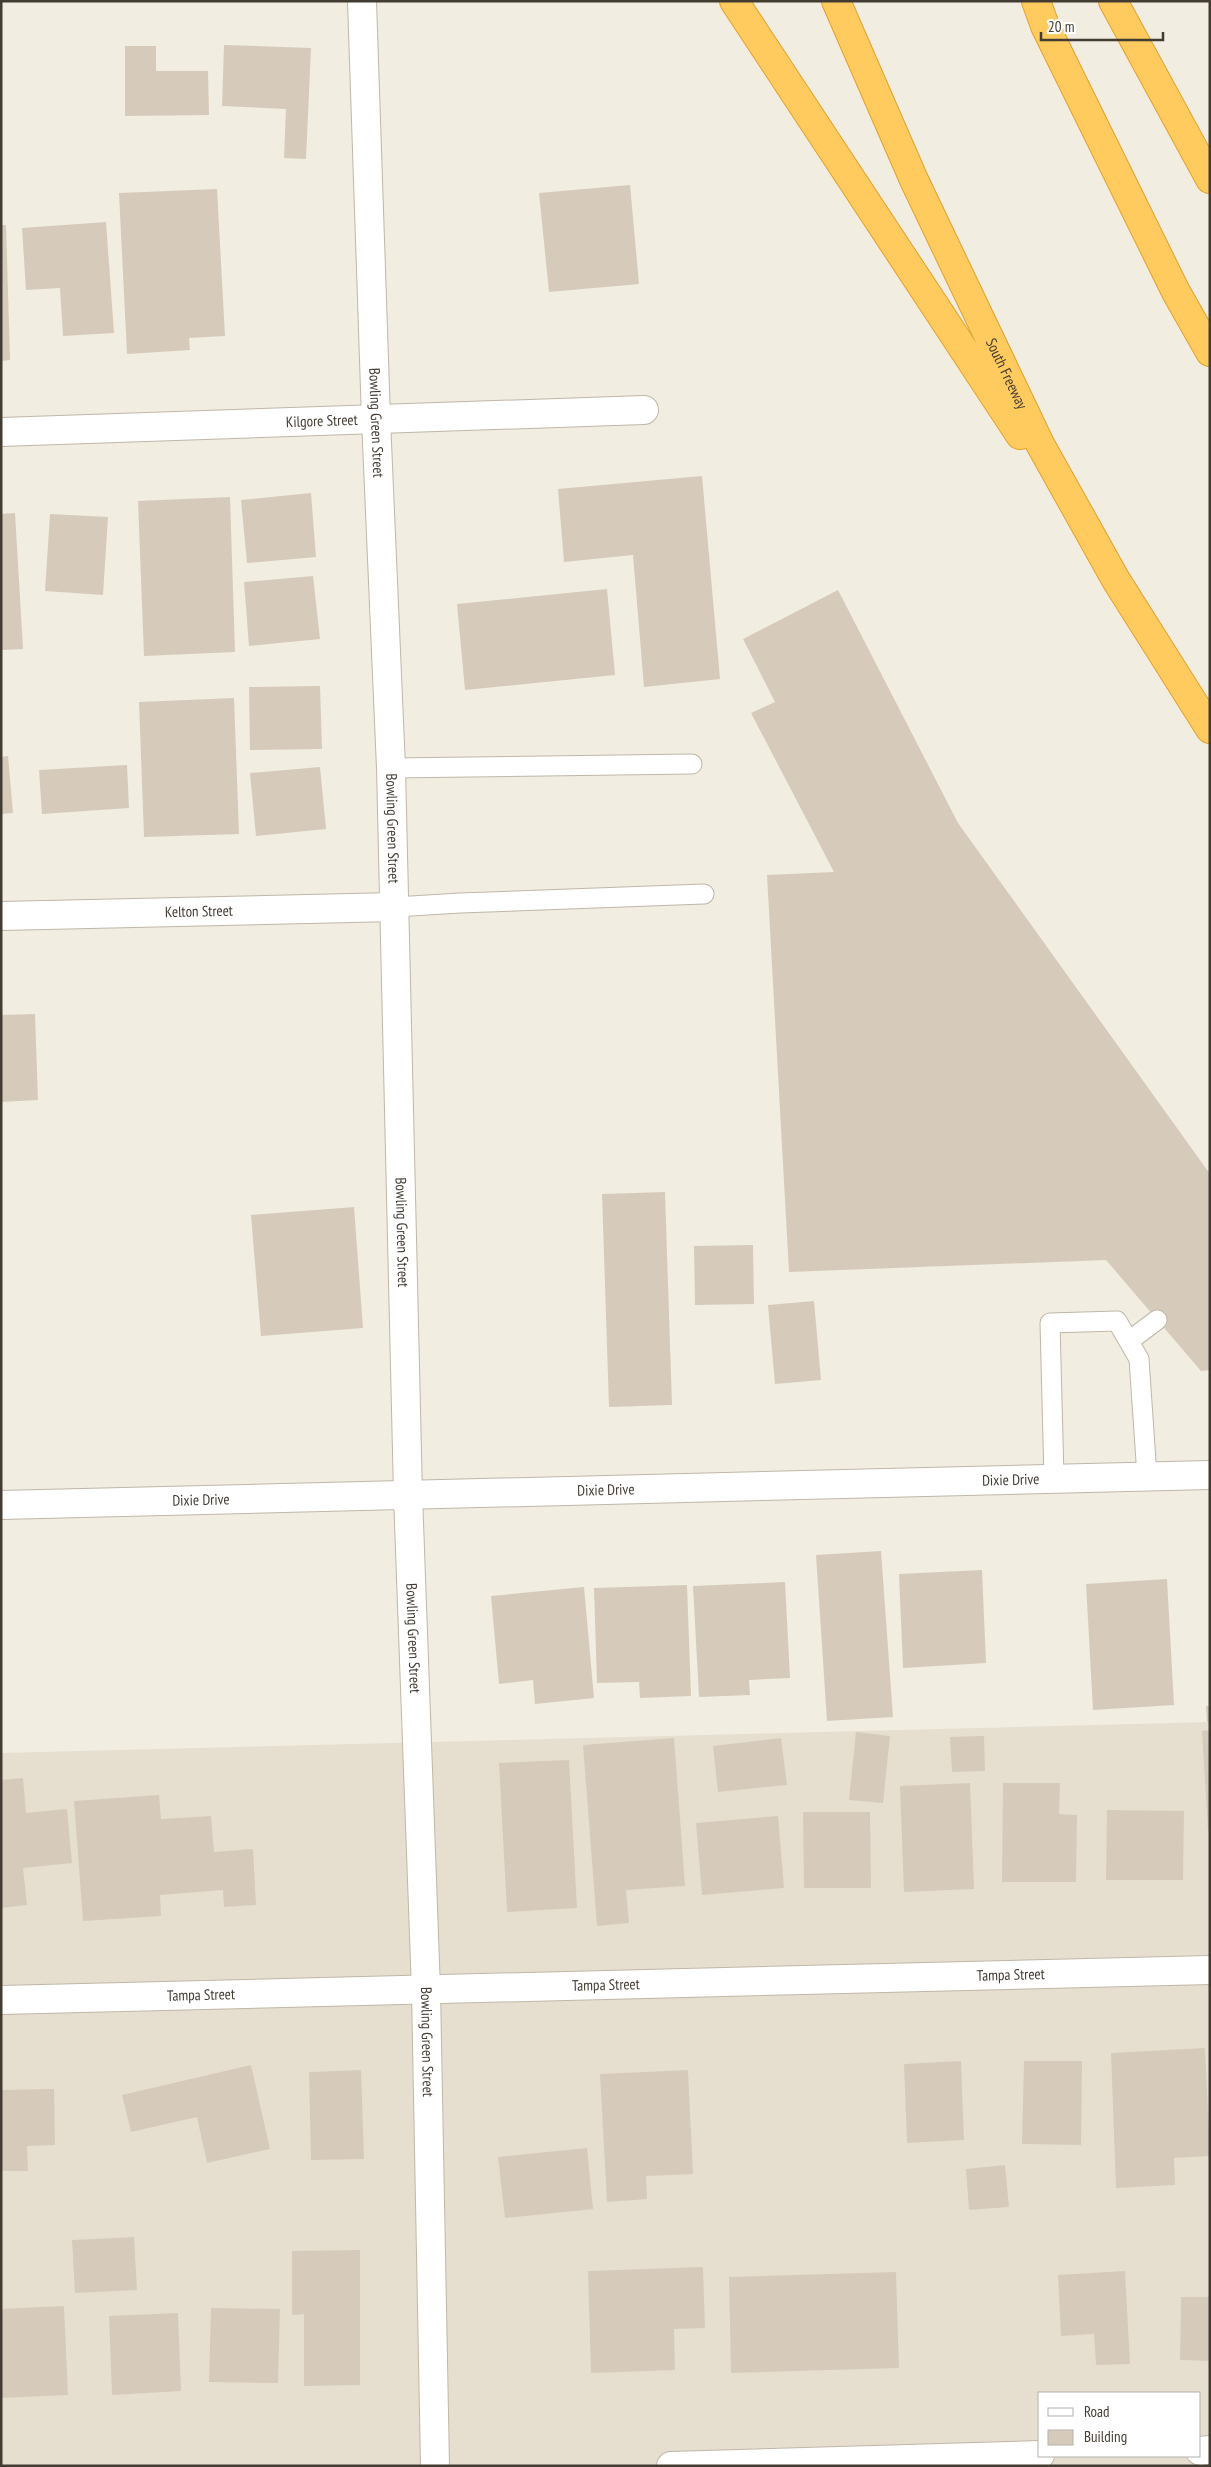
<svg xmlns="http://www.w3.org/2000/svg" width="1211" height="2467" viewBox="0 0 1211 2467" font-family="'PT Sans Narrow',sans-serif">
	<rect width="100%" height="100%" fill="#f1ede1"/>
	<path fill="#e6dfcf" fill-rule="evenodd" d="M1210,1722V2466H1V1753ZM1040,2393H1200V2456H1040Z"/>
	<path fill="#d6cbba" d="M224,45L311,48L306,159L284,158L286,109L222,106Z
		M125,46H156V71H208L209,115L125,116Z
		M630,185L639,284L549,292L539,193Z
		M217,189L225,336L189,338L190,350L127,354L119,193Z
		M106,222L114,333L63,336L60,288L26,290L22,228Z
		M1,225H6L10,360L1,361Z
		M702,476L720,679L644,687L633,555L564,562L558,489Z
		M311,493L316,557L247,563L241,500Z
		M230,497L235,652L144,656L138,501Z
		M15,513L23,649L1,650V514Z
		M50,514L108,517L103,595L45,591Z
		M313,576L320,639L249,646L244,582Z
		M607,589L615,675L465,690L457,604Z
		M838,590L958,823L1210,1174V1370L1201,1371L1106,1260L789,1272L767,875L834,872L751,713L775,702L743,639Z
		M320,686L322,749L250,750L249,687Z
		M234,698L239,834L144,837L139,702Z
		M8,756L13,813L1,814V757Z
		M127,765L129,808L42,814L39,770Z
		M320,767L326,829L256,836L250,773Z
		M35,1014L38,1100L1,1102V1015Z
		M665,1192L672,1405L609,1407L602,1194Z
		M354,1207L363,1328L261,1336L251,1215Z
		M753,1245L754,1304L695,1305L694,1246Z
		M814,1301L821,1380L775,1384L768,1305Z
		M881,1551L893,1717L827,1721L816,1555Z
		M982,1570L986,1663L903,1668L899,1574Z
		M1167,1579L1174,1705L1093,1710L1086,1584Z
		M785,1582L790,1678L749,1680L750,1695L699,1697L693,1586Z
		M687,1585L691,1696L640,1698L639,1682L597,1683L594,1588Z
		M584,1587L594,1698L535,1704L533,1680L499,1684L491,1596Z
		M1206,1706H1210V1722H1207Z
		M1210,1730V1830H1208L1202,1731Z
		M856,1732L890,1736L883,1803L849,1800Z
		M984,1736L985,1771L952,1772L950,1737Z
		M674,1738L685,1886L626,1890L629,1923L597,1926L583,1745Z
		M781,1738L787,1785L718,1792L713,1746Z
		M569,1760L577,1908L507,1912L499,1763Z
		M23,1778L26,1813L67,1809L72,1863L23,1868L27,1905L1,1908V1780Z
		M970,1783L974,1889L904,1892L900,1786Z
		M1003,1783H1060L1059,1814L1077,1815L1076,1882H1002Z
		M159,1795L161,1819L211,1816L214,1852L253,1849L256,1905L224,1907L223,1890L160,1895L161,1916L83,1921L74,1801Z
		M1107,1810L1184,1811L1183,1880H1106Z
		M803,1812H870L871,1888H804Z
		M778,1816L784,1888L702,1895L696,1823Z
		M1205,2048L1210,2156L1174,2158L1175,2185L1116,2188L1111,2053Z
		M961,2061L964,2140L907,2143L904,2064Z
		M1024,2061H1082L1081,2145L1022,2144Z
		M251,2065L270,2149L207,2163L197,2117L131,2132L122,2095Z
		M361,2070L364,2159L311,2160L309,2072Z
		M688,2070L693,2174L646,2176L647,2199L607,2202L600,2074Z
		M54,2089L55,2145L27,2146L28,2171H1V2090Z
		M587,2148L593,2209L505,2218L498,2157Z
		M1005,2165L1009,2207L969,2210L966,2169Z
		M134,2237L137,2290L75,2293L72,2240Z
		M360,2250V2385L304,2386V2314L292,2315V2251Z
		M703,2267L705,2328L674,2329L675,2370L591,2373L588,2271Z
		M1125,2271L1130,2364L1096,2365L1094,2334L1061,2336L1058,2275Z
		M896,2272L899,2368L731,2373L729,2277Z
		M1181,2297H1210V2361L1180,2360Z
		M64,2306L68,2395L1,2398V2309Z
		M211,2308L280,2309L278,2383L209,2382Z
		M178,2313L181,2391L112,2395L109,2316Z"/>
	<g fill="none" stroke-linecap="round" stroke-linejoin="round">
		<g stroke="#c0b7a7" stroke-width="21">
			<path id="service" d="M391,768L692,764
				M395,907L460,903L704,894
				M1129,1341L1157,1320
				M1054,1478L1050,1323L1117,1321L1139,1359L1147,1476"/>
		</g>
		<g stroke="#c0b7a7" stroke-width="30">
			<g id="minor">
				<path id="s1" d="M362,1L376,419L391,768L408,1495L426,1990L435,2466"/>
				<path id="s2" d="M1,432L644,410"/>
				<path id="s3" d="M1,916L395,907"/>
				<path id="s4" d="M1,2000L1210,1970"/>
				<path d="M1200,2451L1210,2450"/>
				<path d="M671,2466L1040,2455"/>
			</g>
		</g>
		<g stroke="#c0b7a7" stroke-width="30">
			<g id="tertiary">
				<path id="s5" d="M1,1505L1210,1475"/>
			</g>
		</g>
		<g stroke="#e2a02b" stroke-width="30">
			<g id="motorway">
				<path d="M734,1L1020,435"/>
				<path id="s6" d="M836,1L914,180L1040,444L1116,580L1210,729"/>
				<path d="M1036,1L1045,26L1176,292L1210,352"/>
				<path d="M1113,1L1210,179"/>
			</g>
		</g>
		<use href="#service" stroke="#fff" stroke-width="19"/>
		<use href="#minor" stroke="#fff" stroke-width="28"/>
		<use href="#tertiary" stroke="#fff" stroke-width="28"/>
		<use href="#motorway" stroke="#ffcb5f" stroke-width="28"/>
	</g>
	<g text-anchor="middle" stroke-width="4" stroke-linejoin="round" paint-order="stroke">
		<g font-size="15" fill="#433c32" stroke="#fff">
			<text dy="5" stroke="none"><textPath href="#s6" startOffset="410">South Freeway</textPath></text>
			<text dy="5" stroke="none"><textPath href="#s2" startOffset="321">Kilgore Street</textPath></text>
			<text dy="5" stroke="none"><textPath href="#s1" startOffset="422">Bowling Green Street</textPath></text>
			<text dy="5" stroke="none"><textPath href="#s1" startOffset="828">Bowling Green Street</textPath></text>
			<text dy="5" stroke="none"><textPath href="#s3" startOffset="198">Kelton Street</textPath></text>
			<text dy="5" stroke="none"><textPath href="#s1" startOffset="1232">Bowling Green Street</textPath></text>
			<text dy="5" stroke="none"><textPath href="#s5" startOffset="1010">Dixie Drive</textPath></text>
			<text dy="5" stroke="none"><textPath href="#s5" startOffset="605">Dixie Drive</textPath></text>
			<text dy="5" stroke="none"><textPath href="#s5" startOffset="200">Dixie Drive</textPath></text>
			<text dy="5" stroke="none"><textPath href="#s1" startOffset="1638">Bowling Green Street</textPath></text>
			<text dy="5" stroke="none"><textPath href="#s4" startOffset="1010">Tampa Street</textPath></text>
			<text dy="5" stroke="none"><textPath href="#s4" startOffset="605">Tampa Street</textPath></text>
			<text dy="5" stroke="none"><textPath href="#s4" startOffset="200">Tampa Street</textPath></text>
			<text dy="5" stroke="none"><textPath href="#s1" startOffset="2042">Bowling Green Street</textPath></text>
		</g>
	</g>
	<rect width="1211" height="2467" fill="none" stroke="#433c32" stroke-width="5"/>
	<rect x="1038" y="2392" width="162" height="65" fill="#ffffff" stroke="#b4b1ad"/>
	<rect x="1048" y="2408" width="25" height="8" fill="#ffffff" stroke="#b4b1ad"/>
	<text x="1084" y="2417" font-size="15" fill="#433c32">Road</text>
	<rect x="1048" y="2430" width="25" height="15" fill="#d6cbba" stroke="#b4b1ad"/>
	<text x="1084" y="2442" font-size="15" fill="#433c32">Building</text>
	<path d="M1041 32v8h122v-8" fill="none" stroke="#433c32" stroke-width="2.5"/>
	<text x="1048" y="32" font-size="15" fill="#433c32" stroke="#ffffff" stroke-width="4" paint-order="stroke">20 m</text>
</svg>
